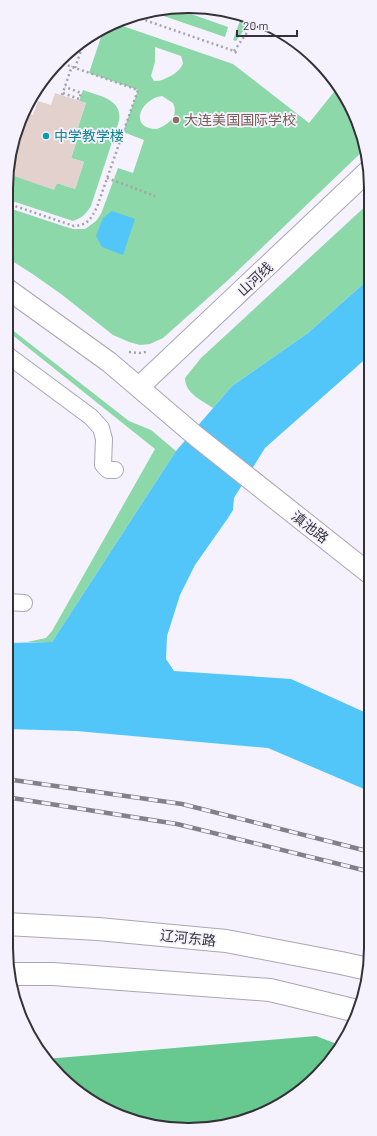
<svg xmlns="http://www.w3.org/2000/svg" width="377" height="1136" viewBox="0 0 377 1136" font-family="Barlow,'Noto Sans SC',sans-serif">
	<rect width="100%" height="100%" fill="#f5f2fe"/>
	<path fill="#8dd8a9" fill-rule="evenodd" d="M164,8H174L228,27L225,37L152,12Z
		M242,15L252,19L236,41L233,40Z
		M117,24L233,64L309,123L338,87L352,108L365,149L226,282L163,338L150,344L140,345L129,342L113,335L61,294L34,275L6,257V207L63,226L73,229H85L96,221L101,214L118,168L133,173L144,140L123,132L138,90L89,73L104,28ZM155,47L181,56L183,63C181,72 163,82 154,81L151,76L155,62ZM162,96L173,103C179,116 169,124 157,129C128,129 140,99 162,96Z
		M83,90C99,96 123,99 119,121L91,206C86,214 82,218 73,221L6,199L8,173L54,189L57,183L75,189L84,162L71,158L80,131L77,130L86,103L79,101Z
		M370,202V278L308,333L232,386L213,408C201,400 185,393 185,378L201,358Z
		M6,325L129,421L151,430L176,451L52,642H27L46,638L52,631L155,449L6,330Z"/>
	<path fill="#67c98f" d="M316,1036L342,1046L340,1049L290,1099L236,1124L165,1128L108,1111L51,1068L46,1059Z"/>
	<path fill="#52c5f9" d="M112,211L135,219L123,255L102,247L96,236L103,218Z
		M370,278V355L265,448L234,498L233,510L228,518L195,565L180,595L167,636L166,659L174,671L291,679L371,715V792L268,748L76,731L6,729V643L52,642L176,451L232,386L308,333Z"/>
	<path fill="#e2d1cc" d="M55,93L86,103L77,130L80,131L71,158L84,162L75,189L57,183L54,190L8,174L12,141L26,113L33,115L38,101L51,105Z"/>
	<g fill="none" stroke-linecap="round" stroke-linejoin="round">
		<g stroke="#a9a6b4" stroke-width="18">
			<path id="minor" d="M6,354L91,417L101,428L104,439L103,465L108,470H115
				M6,602L24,603"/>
		</g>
		<g stroke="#a9a6b4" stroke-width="22">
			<path id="tertiary" d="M6,288L109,362L197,437L370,574
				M139,387L369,170"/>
		</g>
		<g stroke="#a9a6b4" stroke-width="24">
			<path id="primary" d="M6,924L98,929L226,941L341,963L368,969
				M11,974H53L270,990L357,1011"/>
		</g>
		<path stroke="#a5a3ac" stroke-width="2.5" stroke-dasharray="2 3" stroke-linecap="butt" d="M136,17L234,51L239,55
			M234,51L256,20
			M75,68L84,42
			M63,93L79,99L81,93L65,87
			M62,95L72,66
			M107,178L155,196
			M6,203L74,226C88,225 91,219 97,207L138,90L61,63
			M129,352L140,353L146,352"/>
		<use href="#minor" stroke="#fff" stroke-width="16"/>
		<use href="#tertiary" stroke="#fff" stroke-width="20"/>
		<use href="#primary" stroke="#fff" stroke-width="22"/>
		<g stroke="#828088" stroke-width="4.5">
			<path id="rail" d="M6,779L182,804L371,852
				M6,797L177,824L371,872"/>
		</g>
		<use href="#rail" stroke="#f5f2fe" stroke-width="3" stroke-dasharray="9" stroke-linecap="butt"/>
	</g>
	<circle fill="#8d6e63" stroke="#f5f2fe" stroke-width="1.5" cx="176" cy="120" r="4"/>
	<circle fill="#0f9aa8" stroke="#f5f2fe" stroke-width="1.5" cx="46" cy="136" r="4"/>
	<g text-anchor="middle" stroke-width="3.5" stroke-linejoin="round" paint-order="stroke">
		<g font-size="14" fill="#785e54" stroke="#f5f2fe" text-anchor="start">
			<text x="184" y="125">大连美国国际学校</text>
		</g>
		<g font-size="14" fill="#0d838f" stroke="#f5f2fe" text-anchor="start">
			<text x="54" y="141">中学教学楼</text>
		</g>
		<g font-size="14" fill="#333237" stroke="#f5f2fe">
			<text transform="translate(255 279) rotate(-43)" y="5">山河线</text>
			<text transform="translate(310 527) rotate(38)" y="5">滇池路</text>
			<text transform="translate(188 938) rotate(6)" y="5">辽河东路</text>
		</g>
	</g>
	<path d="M0 0H377V1136H0ZM188 13H189A175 175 0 0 1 364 188V948A175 175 0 0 1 189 1123H188A175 175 0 0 1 13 948V188A175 175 0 0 1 188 13Z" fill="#f5f2fe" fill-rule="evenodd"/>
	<path fill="none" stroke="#333237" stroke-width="2" d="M188 13H189A175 175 0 0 1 364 188V948A175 175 0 0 1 189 1123H188A175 175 0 0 1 13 948V188A175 175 0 0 1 188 13Z"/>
	<path d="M237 30v6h60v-6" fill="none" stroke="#333237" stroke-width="2"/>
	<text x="243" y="30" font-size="12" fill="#333237" stroke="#f5f2fe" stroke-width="3" paint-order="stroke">20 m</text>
</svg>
